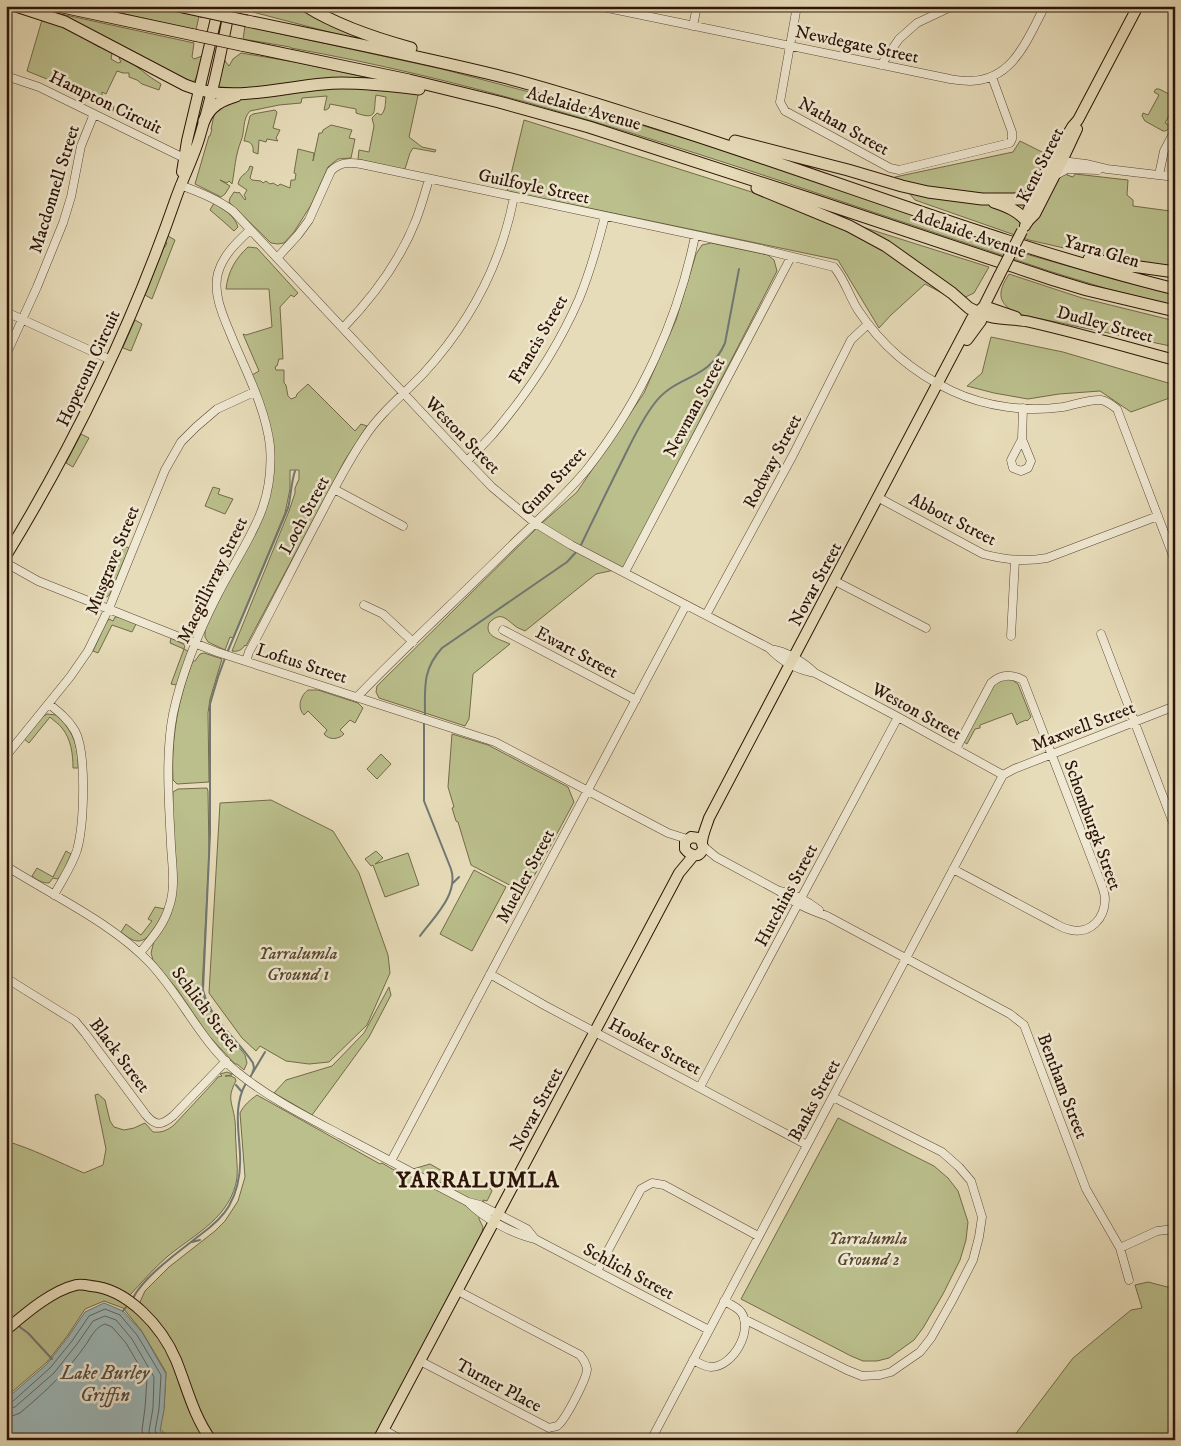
<svg xmlns="http://www.w3.org/2000/svg" width="1181" height="1446" viewBox="0 0 1181 1446" font-family="'IM FELL DW Pica',serif">
	<rect width="100%" height="100%" fill="#e7dcb9"/>
	<filter id="stains"><feTurbulence type="fractalNoise" baseFrequency=".004" numOctaves="4"/><feColorMatrix values="0 0 0 0 .2 0 0 0 0 .09 0 0 0 0 .02 0 0 0 .5 -.17"/></filter>
	<radialGradient id="worn" r=".72"><stop offset=".6" stop-color="#630" stop-opacity="0"/><stop offset="1" stop-color="#630" stop-opacity=".3"/></radialGradient>
	<path fill="#babf8c" stroke="#746a49" d="M90,6H147L199,16L196,30Z
		M250,6H301L374,40L344,36L249,11Z
		M47,11L194,43L192,57L194,59L202,56L203,61L195,80L193,82L190,81Z
		M42,20L65,27L99,47H102L112,53L111,59L118,63L121,62L119,58L122,56C136,65 147,76 161,84L159,90L142,84L137,80L129,77V73H123L117,71L106,94L102,92V96L104,100L114,106L113,111L52,81L27,71Z
		M245,26L442,69L552,98L700,143L1019,252L1113,279L1175,295V306L1108,289L1052,272C963,242 875,213 787,183C624,129 460,78 291,48L290,47L243,39Z
		M241,53L295,62L364,77V80L255,89H218L224,56L225,61L229,66L233,59Z
		M368,88L370,90L382,88L419,91L409,137L422,147L436,150L435,152L413,148L410,153L405,169L403,170L361,160L358,159L359,150L369,152L374,126L372,118L377,113L381,115C386,110 385,104 386,97L376,95C373,111 379,121 356,113V109L330,104L329,108L326,110H324L327,96L302,98L301,103L279,105L250,111C242,119 245,132 241,141C235,156 235,169 232,184L229,181L227,183L220,180L230,186L225,194L221,197L195,184L209,136H210L212,129H211L215,111L236,99L314,89Z
		M1156,89H1159L1175,97V105L1165,123L1171,126C1168,130 1167,131 1163,131L1145,121L1142,116L1143,113L1148,115L1159,95L1154,92Z
		M275,110L277,112L273,128L280,130L276,138L278,141L267,139L266,142L259,140L258,154L253,152C254,146 251,141 244,141L250,116L253,114Z
		M524,120L989,267L974,293L957,301L925,284L891,315L879,328L838,260L507,191Z
		M331,125L352,130L349,138L355,139L351,158L338,159L328,167L311,205L294,232L284,243L278,244L271,243L229,202L230,198L234,192L238,193L239,192L245,200L246,199L244,195L247,190L238,184C241,172 247,176 250,166L253,167L250,178L252,180L261,181L263,183L266,181L270,184L273,183L278,186L280,184L290,188L291,180H295L296,174L294,173L298,149L314,153L313,161L319,133H322L323,130Z
		M1020,141L1048,155L1040,169L1058,179L1068,172L1067,175L1073,177L1075,174L1128,180L1127,195L1133,200V206L1170,211L1171,206H1175V267L1112,259L1029,240L915,200L895,177L1013,152Z
		M214,203C223,209 235,216 238,227L234,231L224,222L210,210Z
		M168,236L175,240L152,299L145,295L164,247H165L167,243L165,242Z
		M711,243L768,255L774,260L777,271L624,568L596,574L525,631C521,629 517,628 514,625C504,617 500,612 489,623C484,637 500,639 510,644L473,674L469,719L465,726L379,698L376,692L377,686L542,523L577,492L644,393L676,320L696,254L702,245Z
		M248,247L257,248L298,293L294,297L291,295L280,307L283,359H279L277,366L275,367L276,370H284V383L286,385L288,396L291,399L296,397L297,394L308,384L355,431L361,424L367,426L345,460L246,646L245,645C242,650 238,652 232,651L289,511L295,493V488L299,479V470H290V489L285,513L233,638L230,637L225,650L208,642L205,637V628L224,590L257,531L269,499L273,474V455L252,375L259,371L243,334L246,335L272,327L269,289H226C228,271 236,258 248,247Z
		M1009,274L1082,298L1175,321V347L1018,314C997,303 997,293 1009,274Z
		M135,320L142,324L131,351L123,348V347Z
		M991,337L1063,352L1175,385V396L1131,412L1100,391L1059,394L1028,399L994,393L967,386L982,373Z
		M81,434L89,438L73,467L66,463Z
		M213,487L220,489L218,494L233,499L225,514L205,506Z
		M124,546L129,548L110,594L107,597L104,596Z
		M115,617H121L136,624L132,632L112,625L98,653L93,651L106,623L109,619L113,621Z
		M171,638L185,645L184,649L188,651L177,685L171,684L184,649L170,643Z
		M204,653L222,659L210,699L208,713L209,782L177,784L173,780C171,739 178,699 193,661H195L200,654Z
		M1001,679H1011L1018,684L1031,717L1027,721L1026,720L1019,723L1017,725L1012,713L980,725V728L975,729L967,744L964,742L993,685Z
		M308,690H318L358,703L363,708L355,723L350,720L340,730L344,734C338,740 329,740 324,734L327,730L308,711L304,715C297,708 300,696 308,690Z
		M47,714L56,715C72,729 79,746 78,768H73C73,754 71,739 62,728C59,724 54,721 50,717L29,743L24,739L42,717Z
		M452,734L488,745L568,787L574,802L525,893L471,865L458,822L456,821L452,808L454,807L448,787Z
		M381,754L391,764L377,779L367,769Z
		M207,788L208,791L209,854L202,990C207,1015 230,1035 245,1055L247,1063L244,1070L237,1064H235L208,1035L177,989L153,960L151,953L154,941L169,917L173,792L178,789Z
		M271,800L333,831L359,873L388,955L390,973L367,1025L329,1062L309,1064L286,1061L260,1046L256,1051L242,1038L209,993L220,803Z
		M66,851L71,854L63,872L58,879L53,878L49,883C42,883 37,880 32,876L37,868L53,877Z
		M376,851L383,858L375,864L408,853L419,885L385,897L373,865L371,866L365,859Z
		M474,870L506,887L472,951L440,934Z
		M155,907L165,909C161,918 151,941 138,941C132,941 126,936 121,932L126,924L141,935L152,921L148,919Z
		M389,987L391,995L369,1037L312,1115L274,1093L286,1080L332,1066L364,1033Z
		M227,1072L232,1074V1075L225,1076H231L235,1078L236,1081C226,1099 233,1103 235,1121C236,1128 235,1136 236,1144C236,1155 238,1167 237,1178C231,1217 195,1234 168,1256C154,1268 142,1282 130,1295C115,1285 102,1281 84,1280L6,1324V1141C33,1149 58,1162 84,1173L103,1165L106,1149L95,1095L98,1094L105,1100L110,1121L114,1127L124,1130L134,1128L145,1123L153,1132C162,1133 168,1130 174,1125L214,1082L218,1077L222,1076L220,1074Z
		M257,1095L380,1164L382,1163L394,1170L413,1169L430,1164L444,1172L451,1181L461,1187L477,1188L487,1184L492,1191L487,1201L483,1200L485,1209H480L479,1219L483,1227L482,1232L373,1440H215L204,1423L161,1327L140,1302L145,1291L169,1267L215,1231L225,1221L238,1201L245,1177L240,1113C244,1105 250,1100 257,1095Z
		M838,1118L934,1166L948,1178L958,1191L968,1222L966,1240L960,1260L943,1294L923,1328L914,1340L889,1358L877,1361H863L851,1356L741,1299Z
		M1148,1282L1175,1289V1440H1011L1073,1358L1131,1310L1142,1308L1135,1285Z
		M94,1288L115,1295L147,1322L162,1341L172,1361L206,1440H172L160,1429L164,1407L166,1372L141,1330L123,1308L104,1301L85,1309L68,1335L47,1362L6,1397V1337C26,1319 52,1294 78,1289C83,1288 89,1288 94,1288Z"/>
	<path fill="#9cb9bb" stroke="#707773" d="M104,1303L123,1311L142,1332L166,1374L164,1410L160,1431L170,1440H6V1399L47,1364L68,1337L85,1312Z"/>
	<g fill="none" stroke-linecap="round" stroke-linejoin="round">
		<path stroke="#646660" stroke-width="1" d="M6,1403L12,1402L50,1368L72,1341L89,1316L105,1309L120,1315L137,1335L161,1375L159,1409L155,1431L157,1435L163,1440
			M6,1409L15,1407L54,1373L77,1344L93,1321L105,1316L116,1320L132,1339L154,1377L153,1408L149,1431L150,1435L153,1440
			M6,1417L12,1416L20,1413C47,1390 67,1372 87,1343C92,1335 96,1327 105,1324L112,1327L126,1343L147,1379L145,1408L142,1430L144,1440"/>
		<path stroke="#707773" stroke-width="2" d="M580,547C594,518 608,489 622,461C632,441 641,421 654,404C676,374 708,382 725,343L739,269
			M227,653L288,508C291,496 291,483 295,471
			M225,658L218,677L210,704V834L203,990C210,1020 237,1038 253,1063L254,1068L252,1074
			M425,716C425,688 422,670 442,648L567,562L577,551
			M453,883L459,877
			M420,936C434,917 459,894 451,869L424,801V721
			M249,1079L265,1052
			M236,1085L242,1092
			M192,1242L200,1240
			M133,1298C144,1276 181,1250 200,1235C211,1227 222,1218 229,1206C238,1190 241,1172 240,1154C239,1130 233,1106 246,1083
			M123,1311L126,1307
			M17,1325L28,1333L52,1359"/>
		<g stroke="#5c4633" stroke-width="9">
			<path id="minor" d="M598,6L950,79C957,80 963,81 970,81C1014,80 1027,39 1045,6
				M797,6L780,102L785,111L890,168L899,170L1010,143L1012,139V132L992,77
				M1125,6L1136,11
				M693,26L697,6
				M881,65L899,39L917,23L953,6
				M6,76L39,87L184,158
				M1062,161L1086,164L1107,169L1175,177
				M1056,175L1067,169L1098,170
				M1159,175L1164,151L1175,130
				M180,185C199,192 217,199 233,211L467,461L492,487L535,523L571,545L769,648C781,661 798,670 815,673
				M277,258L298,235L309,220L331,171C340,162 349,162 361,164L761,249L834,267C845,280 849,296 858,310C881,345 914,373 952,391C986,407 1026,412 1063,407C1075,405 1089,399 1101,400C1107,401 1112,405 1117,409L1175,561
				M6,312L111,360
				M343,328C373,297 400,261 416,220C421,207 425,193 429,179
				M6,355L37,287L63,223L71,197L81,146L94,114
				M1022,439L1011,460L1013,468L1021,471L1028,468L1031,461L1022,439L1023,408
				M467,461C476,452 485,443 493,434C527,394 558,347 579,299C590,272 598,244 605,216
				M334,489L403,526
				M879,498L983,554C1005,560 1025,562 1047,558L1158,516
				M6,563L38,581L217,652L495,742L668,833L687,839
				M625,572L791,257
				M835,581L926,628
				M364,605L383,614L413,642
				M706,615L793,455L851,340L868,324
				M503,630L636,700
				M1101,634L1175,828
				M1011,636L1015,560
				M770,649C786,651 804,662 815,673L898,717L1003,775
				M246,661L249,652C271,611 292,569 314,527C330,497 345,466 364,438C380,413 403,395 423,374C470,323 501,264 514,197
				M357,697C408,644 462,595 514,543C539,519 566,495 588,468C641,400 678,320 695,236
				M49,704C59,712 69,720 75,731C87,753 84,825 77,850C72,866 62,880 54,895
				M6,756L70,677L88,651L110,606L165,470L181,442L196,427L217,409L254,392
				M1003,775L1014,769L1175,706
				M703,846L716,857L779,891C793,903 809,910 827,916L1010,1014L1024,1025L1086,1189L1120,1248L1129,1280
				M6,866C53,896 112,923 150,963C182,997 201,1042 237,1072C269,1098 305,1116 341,1135C383,1157 425,1179 468,1202L480,1205L527,1229L535,1239
				M953,869L1056,924C1061,927 1066,929 1071,930C1091,934 1105,918 1105,899C1105,894 1103,889 1101,883L1023,680C1012,674 1001,674 991,683L956,749
				M780,891C795,894 807,901 819,910
				M140,953C151,939 164,925 169,907C176,888 172,865 171,845C169,804 165,755 173,714C182,672 199,631 218,594C245,541 275,510 270,446C266,410 247,373 233,340C225,320 212,295 218,273C223,255 237,242 250,230
				M490,974L544,1005L807,1145
				M6,978L75,1021L85,1033L146,1115C156,1127 162,1125 173,1116L226,1061
				M700,1087L898,717
				M391,1161L686,605
				M468,1202C483,1218 513,1234 535,1239L709,1330
				M1120,1248L1157,1231L1175,1229
				M597,1271L641,1189L652,1183L664,1185L758,1236
				M744,1319L847,1370L862,1376L880,1375L891,1372L920,1352L931,1338L953,1299L973,1260L979,1237L982,1217L971,1181L959,1167L942,1152L833,1097
				M693,1360C699,1363 705,1367 711,1367C733,1367 754,1330 741,1312C737,1307 730,1304 724,1301
				M420,1361L549,1428C551,1427 555,1427 557,1426C565,1421 587,1378 587,1369C586,1363 584,1360 580,1355L458,1291
				M384,1430L402,1440
				M651,1440L1003,775"/>
		</g>
		<g stroke="#2d1406" stroke-width="12">
			<path id="major" d="M182,172L187,141L219,6
				M1027,222L1035,214L1062,161L1077,129
				M1025,226L1027,222L1028,211L1048,167L1072,127L1078,120L1138,6
				M984,306L1016,317
				M977,312C993,321 1013,318 1030,322C1078,333 1127,347 1175,360
				M967,340L981,321L984,310
				M6,556C76,441 132,325 176,198C183,178 193,159 199,139C212,96 222,50 230,6
				M702,842L698,838L691,837L685,842V849C689,854 697,859 702,851C705,846 702,848 702,843C702,835 707,825 709,818L972,318L984,306L999,276
				M6,1330C25,1314 51,1291 76,1285C80,1284 86,1285 91,1286C128,1289 162,1327 176,1360C187,1387 193,1415 211,1440
				M378,1440L679,873L694,855"/>
		</g>
		<g stroke="#2d1406" stroke-width="13">
			<path id="highway" d="M16,6L65,22L185,85C235,106 291,83 342,83C368,83 394,86 419,89
				M58,6L194,35
				M178,6L201,11
				M306,6C338,26 374,38 411,48
				M247,21C332,39 418,56 503,77C558,91 612,109 666,126C836,180 1002,246 1175,289
				M241,45L409,80L499,102L589,127L814,200L1054,280L1087,290L1175,311
				M204,121C210,106 222,100 236,96
				M735,141L848,170L902,186L928,192L982,199H1026L1034,192L1040,185
				M757,188L849,226L886,246L952,293L969,308L977,312
				M994,202C1006,206 1019,211 1027,222
				M1089,259L1118,264L1175,272"/>
		</g>
		<use href="#minor" stroke="#efe8d2" stroke-width="8"/>
		<use href="#major" stroke="#e7dcb9" stroke-width="10"/>
		<use href="#highway" stroke="#e7dcb9" stroke-width="11"/>
		<g stroke="#2d1406" stroke-width="12" stroke-linecap="butt">
			<path id="major-bridge" d="M999,276L1022,231"/>
		</g>
		<g stroke="#2d1406" stroke-width="13" stroke-linecap="butt">
			<path id="highway-bridge" d="M201,11L247,21
				M194,35L241,45"/>
		</g>
		<use href="#major-bridge" stroke="#e7dcb9" stroke-width="10"/>
		<use href="#highway-bridge" stroke="#e7dcb9" stroke-width="11"/>
	</g>
	<g text-anchor="middle" stroke-width="5" stroke-linejoin="round" paint-order="stroke">
		<g font-size="18" fill="#2d1406" stroke="#efe8d2">
			<text transform="translate(857 44) rotate(12)" y="6">Newdegate Street</text>
			<text transform="translate(106 102) rotate(26)" y="6">Hampton Circuit</text>
			<text transform="translate(584 108) rotate(16)" y="6">Adelaide Avenue</text>
			<text transform="translate(844 126) rotate(29)" y="6">Nathan Street</text>
			<text transform="translate(1040 165) rotate(-63)" y="6">Kent Street</text>
			<text transform="translate(534 186) rotate(12)" y="6">Guilfoyle Street</text>
			<text transform="translate(54 189) rotate(-73)" y="6">Macdonnell Street</text>
			<text transform="translate(970 233) rotate(19)" y="6">Adelaide Avenue</text>
			<text transform="translate(1102 251) rotate(16)" y="6">Yarra Glen</text>
			<text transform="translate(1105 324) rotate(15)" y="6">Dudley Street</text>
			<text transform="translate(538 339) rotate(-60)" y="6">Francis Street</text>
			<text transform="translate(88 368) rotate(-65)" y="6">Hopetoun Circuit</text>
			<text transform="translate(694 407) rotate(-62)" y="6">Newman Street</text>
			<text transform="translate(463 435) rotate(46)" y="6">Weston Street</text>
			<text transform="translate(772 461) rotate(-62)" y="6">Rodway Street</text>
			<text transform="translate(553 481) rotate(-47)" y="6">Gunn Street</text>
			<text transform="translate(304 515) rotate(-62)" y="6">Loch Street</text>
			<text transform="translate(953 519) rotate(27)" y="6">Abbott Street</text>
			<text transform="translate(112 560) rotate(-68)" y="6">Musgrave Street</text>
			<text transform="translate(212 580) rotate(-64)" y="6">Macgillivray Street</text>
			<text transform="translate(815 584) rotate(-62)" y="6">Novar Street</text>
			<text transform="translate(577 652) rotate(28)" y="6">Ewart Street</text>
			<text transform="translate(302 663) rotate(18)" y="6">Loftus Street</text>
			<text transform="translate(917 711) rotate(29)" y="6">Weston Street</text>
			<text transform="translate(1083 726) rotate(-21)" y="6">Maxwell Street</text>
			<text transform="translate(1093 825) rotate(70)" y="6">Schomburgk Street</text>
			<text transform="translate(525 876) rotate(-62)" y="6">Mueller Street</text>
			<text transform="translate(786 895) rotate(-62)" y="6">Hutchins Street</text>
			<text transform="translate(206 1009) rotate(53)" y="6">Schlich Street</text>
			<text transform="translate(655 1046) rotate(28)" y="6">Hooker Street</text>
			<text transform="translate(120 1055) rotate(53)" y="6">Black Street</text>
			<text transform="translate(1063 1086) rotate(69)" y="6">Bentham Street</text>
			<text transform="translate(814 1100) rotate(-62)" y="6">Banks Street</text>
			<text transform="translate(536 1109) rotate(-62)" y="6">Novar Street</text>
			<text transform="translate(629 1271) rotate(28)" y="6">Schlich Street</text>
			<text transform="translate(499 1385) rotate(28)" y="6">Turner Place</text>
		</g>
		<g font-size="18" font-style="italic" fill="#57472e" stroke="#efe8d2">
			<text x="298" y="959">Yarralumla<tspan x="298" dy="21">Ground 1</tspan></text>
			<text x="868" y="1244">Yarralumla<tspan x="868" dy="21">Ground 2</tspan></text>
		</g>
		<g font-size="19" font-style="italic" fill="#544e45" stroke="#efe8d2">
			<text x="105" y="1379">Lake Burley<tspan x="105" dy="22">Griffin</tspan></text>
		</g>
		<g font-size="22" font-weight="bold" letter-spacing="1" fill="#2d1406" stroke="#efe8d2">
			<text x="478" y="1187">YARRALUMLA</text>
		</g>
	</g>
	<rect width="1181" height="1446" fill="none" stroke="#e7dcb9" stroke-width="25"/>
	<rect x="8" y="8" width="1166" height="1431" fill="none" stroke="#2d1406" stroke-width="2.5"/>
	<rect x="12" y="12" width="1156" height="1421" fill="none" stroke="#2d1406"/>
	<rect width="100%" height="100%" filter="url(#stains)"/>
	<rect width="100%" height="100%" fill="url(#worn)"/>
</svg>
